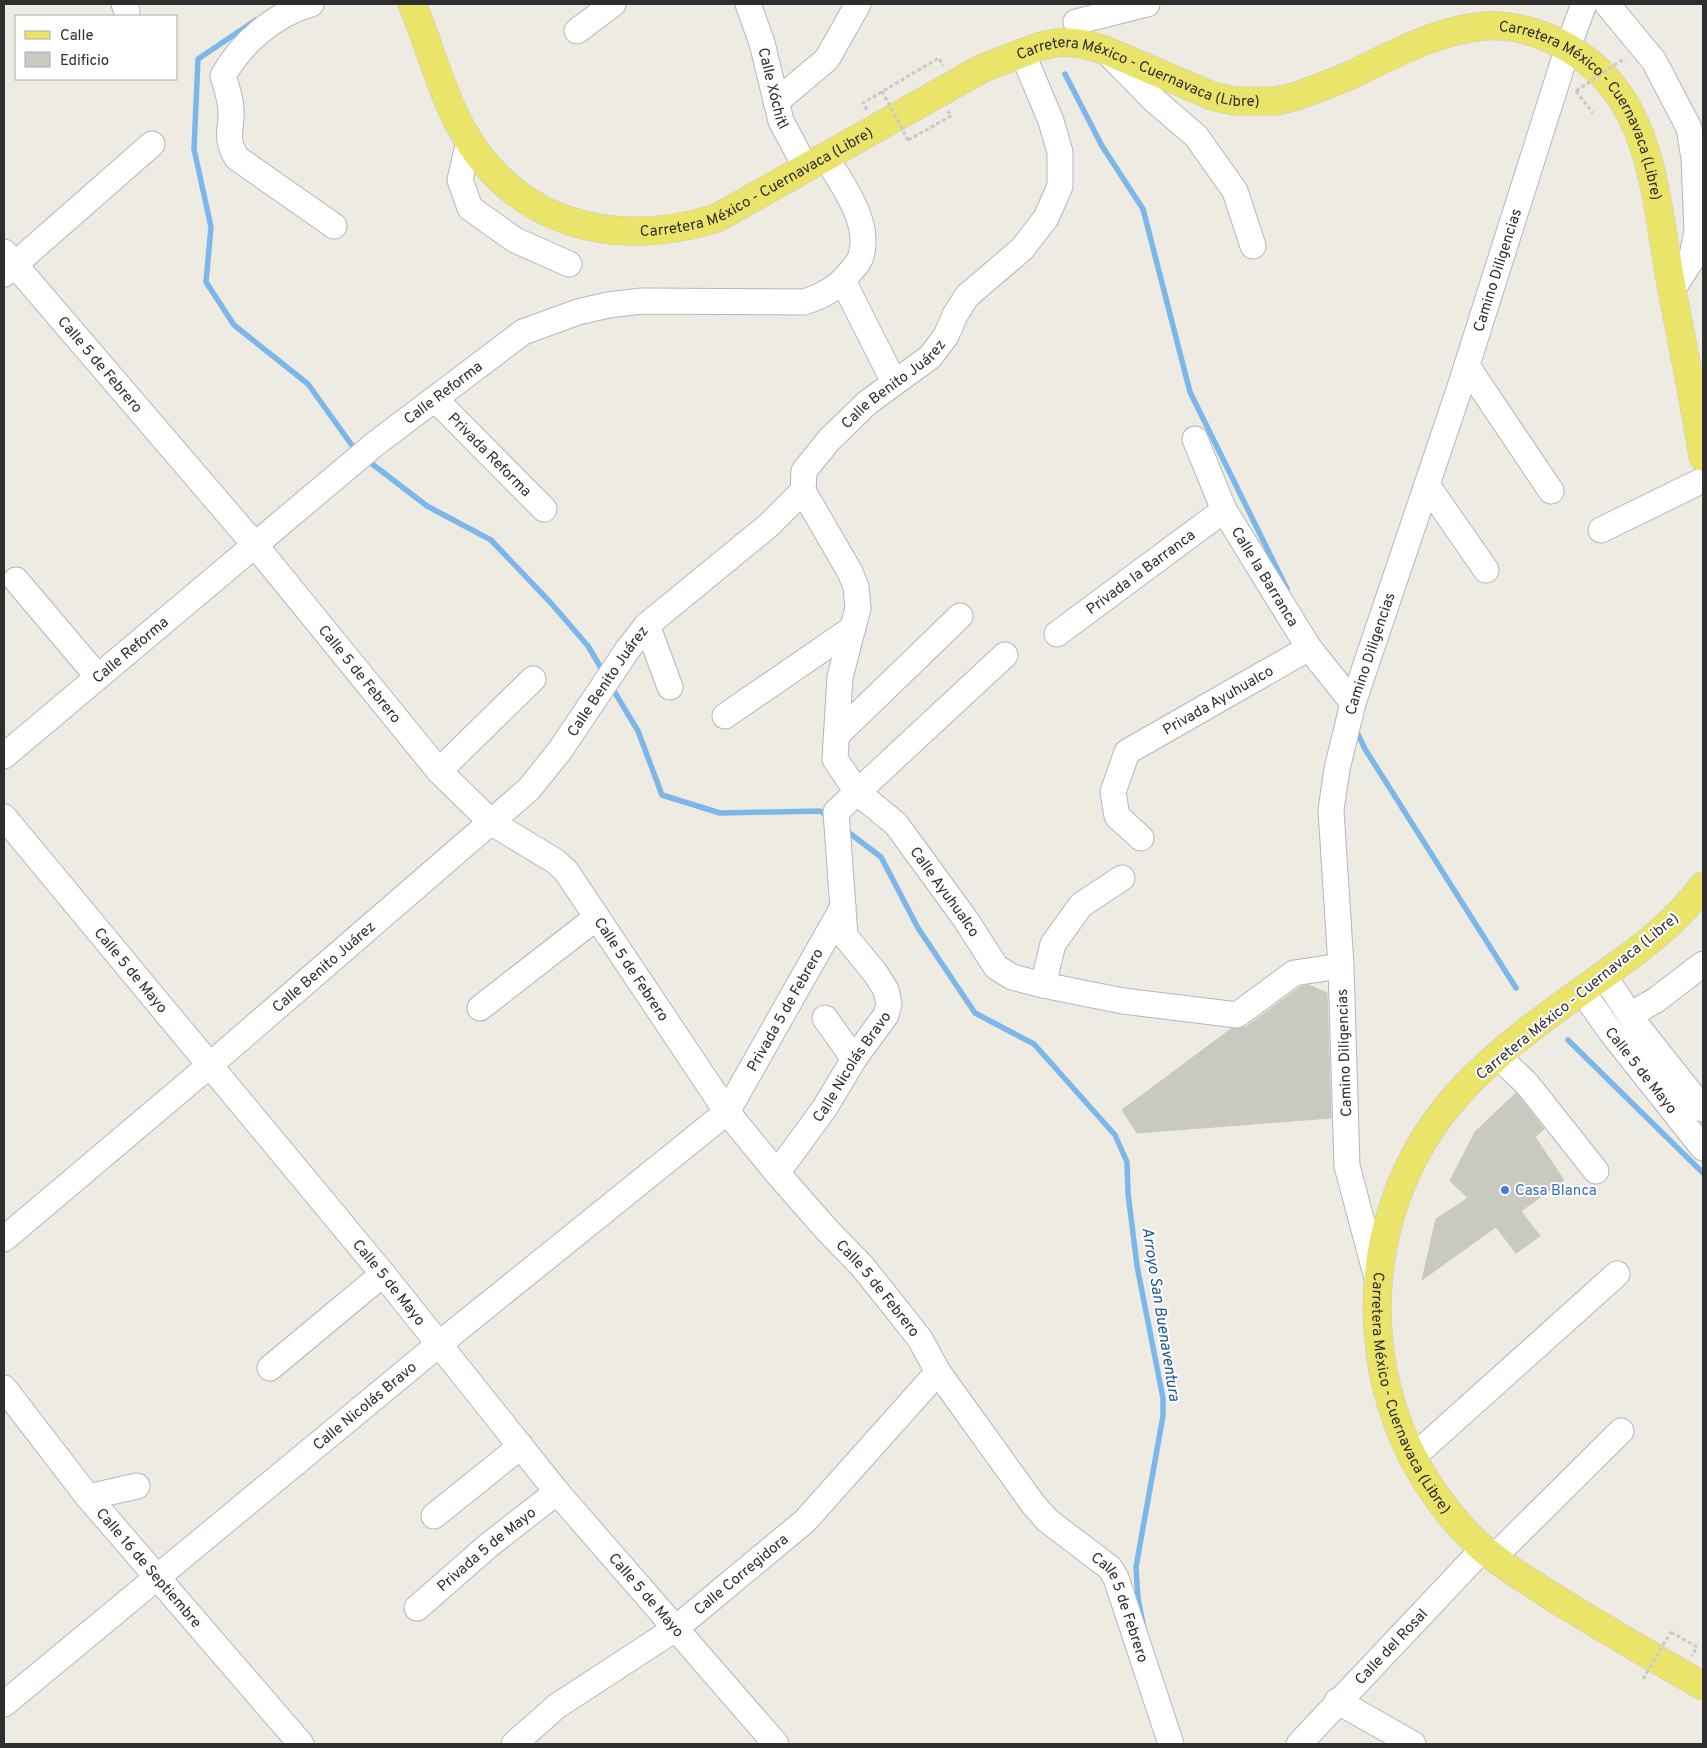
<svg xmlns="http://www.w3.org/2000/svg" width="1707" height="1748" viewBox="0 0 1707 1748" font-family="Overpass,sans-serif">
	<rect width="100%" height="100%" fill="#eeebe2"/>
	<g fill="none" stroke-linecap="round" stroke-linejoin="round">
		<path stroke="#7cb7e9" stroke-width="5.5" d="M256,20L198,59L194,149L211,227L206,282L234,325L308,384L356,451
			M1065,74L1102,146L1143,209L1190,392L1287,589
			M367,460L427,506L491,540L550,602L588,646L604,673
			M611,686L638,731L662,795L720,813L820,811L829,817
			M1355,728L1365,749L1516,988
			M844,829L881,857L918,928L975,1013L1034,1044L1115,1135L1127,1162L1128,1193L1137,1266L1163,1398V1416L1136,1567L1138,1599L1143,1623
			M1568,1040L1703,1173"/>
	</g>
	<path fill="#cac9c0" stroke="#cac7bb" d="M1309,985L1327,993L1331,1118L1137,1133L1122,1110L1231,1029L1246,1027L1300,987Z
		M1516,1093L1544,1129L1535,1137L1564,1180L1521,1211L1540,1236L1516,1253L1496,1227L1422,1280L1436,1219L1468,1198L1450,1181L1475,1132Z"/>
	<g fill="none" stroke-linecap="round" stroke-linejoin="round">
		<g stroke="#b5b5c0" stroke-width="27">
			<g id="minor">
				<path d="M124,4L127,11"/>
				<path d="M311,4C275,14 241,43 223,76C227,88 232,103 231,116C230,135 226,140 237,158L334,226"/>
				<path id="s1" d="M748,4L762,43L781,121L806,168"/>
				<path d="M1607,4L1654,61L1689,128L1694,158L1697,231L1691,261L1672,290"/>
				<path d="M1076,22L1147,4"/>
				<path d="M577,31L613,4"/>
				<path d="M1106,51L1154,100L1196,136L1235,191L1253,246"/>
				<path d="M776,102L827,59L858,4"/>
				<path d="M469,141L460,180L470,208L515,240L569,264"/>
				<path id="s2" d="M4,252L255,545L439,771L492,823L555,861L566,871L727,1112L777,1173L827,1230L862,1266L894,1306L920,1339L938,1372L1033,1504L1047,1520L1110,1568L1116,1578L1171,1744"/>
				<path d="M4,274L152,144"/>
				<path d="M843,281L894,382"/>
				<path d="M1467,366L1551,491"/>
				<path id="s3" d="M435,399L544,509"/>
				<path id="s4" d="M1195,439L1224,510L1309,648L1353,703"/>
				<path d="M1427,485L1486,570"/>
				<path id="s5" d="M803,491L850,572L856,587L858,608L840,677L835,759L857,792L896,824L966,920L996,967L1012,977L1043,985L1123,1001L1237,1015L1294,973L1341,966"/>
				<path d="M1601,530L1703,480"/>
				<path d="M16,580L98,677"/>
				<path d="M647,625L670,687"/>
				<path id="s6" d="M1057,634L1224,510"/>
				<path d="M725,716L853,628"/>
				<path d="M837,735L960,616"/>
				<path id="s7" d="M4,756L375,444L523,332L578,312L608,305L642,301L804,302C823,296 838,288 851,271C854,268 858,263 860,259C873,224 842,184 825,156"/>
				<path d="M439,771L533,679"/>
				<path id="s8" d="M4,817L383,1274L557,1492L776,1744"/>
				<path id="s9" d="M1141,838L1117,816L1113,792L1127,752L1309,648"/>
				<path d="M1604,976L1638,1027L1703,1109"/>
				<path d="M1043,985L1053,944L1081,905L1122,878"/>
				<path id="s10" d="M1582,991L1611,1032L1703,1148"/>
				<path d="M480,1008L597,917"/>
				<path d="M1630,1015L1656,1000L1703,964"/>
				<path d="M825,1018L854,1059"/>
				<path d="M1498,1056L1527,1084L1596,1171"/>
				<path id="s11" d="M777,1173L824,1109L854,1059L886,1015L889,1004L886,990L876,974L845,936L836,812L1005,655"/>
				<path id="s12" d="M4,1239L210,1065L529,789L561,749L628,649L647,625L769,525L803,491L804,471L829,440L867,403L930,357L946,336L955,315L967,296L1022,249L1046,218L1060,186V152L1051,121L1022,52"/>
				<path id="s13" d="M1378,1282L1347,1166L1341,966L1331,810L1337,769L1353,703L1460,387L1568,47L1584,4"/>
				<path d="M270,1368L383,1274"/>
				<path id="s14" d="M4,1388L88,1497L301,1744"/>
				<path d="M1412,1458L1617,1274"/>
				<path d="M88,1497L137,1486"/>
				<path d="M434,1516L521,1446"/>
				<path d="M1494,1557L1621,1431"/>
				<path id="s15" d="M417,1608L489,1545L557,1492"/>
				<path d="M1337,1701L1413,1744"/>
				<path id="s16" d="M4,1704L438,1345L727,1112L843,907"/>
				<path id="s17" d="M514,1744L557,1706L675,1629L805,1521L938,1372"/>
				<path id="s18" d="M1299,1744L1483,1549"/>
			</g>
		</g>
		<g stroke="#c9c9c9" stroke-width="29">
			<g id="major">
				<path id="s19" d="M412,4C429,43 439,86 459,124C513,225 613,250 717,218L983,68L1041,46L1062,42L1083,44L1105,50L1212,96L1234,101H1275L1294,97C1315,89 1337,82 1357,72C1395,54 1435,32 1477,27C1504,23 1533,30 1557,42C1655,89 1654,196 1672,290C1683,346 1694,401 1703,457"/>
				<path id="s20" d="M1703,886C1671,929 1628,958 1584,989C1541,1020 1494,1054 1458,1094C1342,1223 1352,1429 1481,1547C1501,1565 1525,1579 1548,1594C1599,1626 1651,1656 1703,1686"/>
			</g>
		</g>
		<path stroke="#c9c9c9" stroke-width="3" stroke-dasharray="4 2.5" stroke-linecap="butt" d="M1576,91L1593,113
			M867,110L863,103L939,58L943,66
			M908,140L951,116L948,111
			M1671,1632L1697,1647L1692,1656"/>
		<use href="#minor" stroke="#fff" stroke-width="25"/>
		<use href="#major" stroke="#eae46b" stroke-width="28"/>
		<path stroke="#c9c9c9" stroke-width="3" stroke-dasharray="4 2.5" stroke-linecap="butt" d="M882,91L908,140
			M1576,91L1625,58
			M1643,1679L1671,1632"/>
	</g>
	<circle fill="#3f7fe0" stroke="#fff" stroke-width="2" cx="1505" cy="1190" r="5"/>
	<g text-anchor="middle" stroke-width="4" stroke-linejoin="round" paint-order="stroke">
		<g font-size="15" fill="#2e2e2e" stroke="#fff">
			<text dy="5" stroke="none"><textPath href="#s19" startOffset="899">Carretera México - Cuernavaca (Libre)</textPath></text>
			<text dy="5" stroke="none"><textPath href="#s1" startOffset="88">Calle Xóchitl</textPath></text>
			<text dy="5" stroke="none"><textPath href="#s19" startOffset="1408">Carretera México - Cuernavaca (Libre)</textPath></text>
			<text dy="5" stroke="none"><textPath href="#s19" startOffset="479">Carretera México - Cuernavaca (Libre)</textPath></text>
			<text dy="5" stroke="none"><textPath href="#s13" startOffset="1042">Camino Diligencias</textPath></text>
			<text dy="5" stroke="none"><textPath href="#s2" startOffset="148">Calle 5 de Febrero</textPath></text>
			<text dy="5" stroke="none"><textPath href="#s12" startOffset="1245">Calle Benito Juárez</textPath></text>
			<text dy="5" stroke="none"><textPath href="#s7" startOffset="570">Calle Reforma</textPath></text>
			<text dy="5" stroke="none"><textPath href="#s3" startOffset="78">Privada Reforma</textPath></text>
			<text dy="5" stroke="none"><textPath href="#s6" startOffset="104">Privada la Barranca</textPath></text>
			<text dy="5" stroke="none"><textPath href="#s4" startOffset="155">Calle la Barranca</textPath></text>
			<text dy="5" stroke="none"><textPath href="#s7" startOffset="165">Calle Reforma</textPath></text>
			<text dy="5" stroke="none"><textPath href="#s13" startOffset="638">Camino Diligencias</textPath></text>
			<text dy="5" stroke="none"><textPath href="#s2" startOffset="552">Calle 5 de Febrero</textPath></text>
			<text dy="5" stroke="none"><textPath href="#s12" startOffset="825">Calle Benito Juárez</textPath></text>
			<text dy="5" stroke="none"><textPath href="#s9" startOffset="204">Privada Ayuhualco</textPath></text>
			<text dy="5" stroke="none"><textPath href="#s5" startOffset="458">Calle Ayuhualco</textPath></text>
			<text dy="5" stroke="none"><textPath href="#s12" startOffset="420">Calle Benito Juárez</textPath></text>
			<text dy="5" stroke="none"><textPath href="#s2" startOffset="958">Calle 5 de Febrero</textPath></text>
			<text dy="5" stroke="none"><textPath href="#s8" startOffset="199">Calle 5 de Mayo</textPath></text>
			<text transform="translate(1577 996) rotate(-39)" y="5">Carretera México - Cuernavaca (Libre)</text>
			<text dy="5" stroke="none"><textPath href="#s16" startOffset="1052">Privada 5 de Febrero</textPath></text>
			<text transform="translate(1344 1053) rotate(-92)" y="5">Camino Diligencias</text>
			<text dy="5" stroke="none"><textPath href="#s11" startOffset="130">Calle Nicolás Bravo</textPath></text>
			<text dy="5" stroke="none"><textPath href="#s10" startOffset="99">Calle 5 de Mayo</textPath></text>
			<text dy="5" stroke="none"><textPath href="#s8" startOffset="604">Calle 5 de Mayo</textPath></text>
			<text dy="5" stroke="none"><textPath href="#s2" startOffset="1362">Calle 5 de Febrero</textPath></text>
			<text dy="5" stroke="none"><textPath href="#s20" startOffset="648">Carretera México - Cuernavaca (Libre)</textPath></text>
			<text dy="5" stroke="none"><textPath href="#s16" startOffset="468">Calle Nicolás Bravo</textPath></text>
			<text dy="5" stroke="none"><textPath href="#s15" startOffset="91">Privada 5 de Mayo</textPath></text>
			<text dy="5" stroke="none"><textPath href="#s14" startOffset="231">Calle 16 de Septiembre</textPath></text>
			<text dy="5" stroke="none"><textPath href="#s17" startOffset="284">Calle Corregidora</textPath></text>
			<text dy="5" stroke="none"><textPath href="#s8" startOffset="1009">Calle 5 de Mayo</textPath></text>
			<text dy="5" stroke="none"><textPath href="#s2" startOffset="1768">Calle 5 de Febrero</textPath></text>
			<text dy="5" stroke="none"><textPath href="#s18" startOffset="134">Calle del Rosal</textPath></text>
		</g>
		<g font-size="15" fill="#366cbe" stroke="#fff" text-anchor="start">
			<text x="1515" y="1195">Casa Blanca</text>
		</g>
		<g font-size="16" font-style="italic" fill="#16549a" stroke="#fff">
			<text transform="translate(1162 1314) rotate(81)" y="6">Arroyo San Buenaventura</text>
		</g>
	</g>
	<rect width="1707" height="1748" fill="none" stroke="#2e2e2e" stroke-width="10"/>
	<rect x="15" y="15" width="162" height="65" fill="#ffffff" stroke="#ababab"/>
	<rect x="25" y="31" width="25" height="8" fill="#eae46b" stroke="#ababab"/>
	<text x="60" y="40" font-size="15" fill="#2e2e2e">Calle</text>
	<rect x="25" y="52" width="25" height="15" fill="#cac9c0" stroke="#ababab"/>
	<text x="60" y="65" font-size="15" fill="#2e2e2e">Edificio</text>
</svg>
